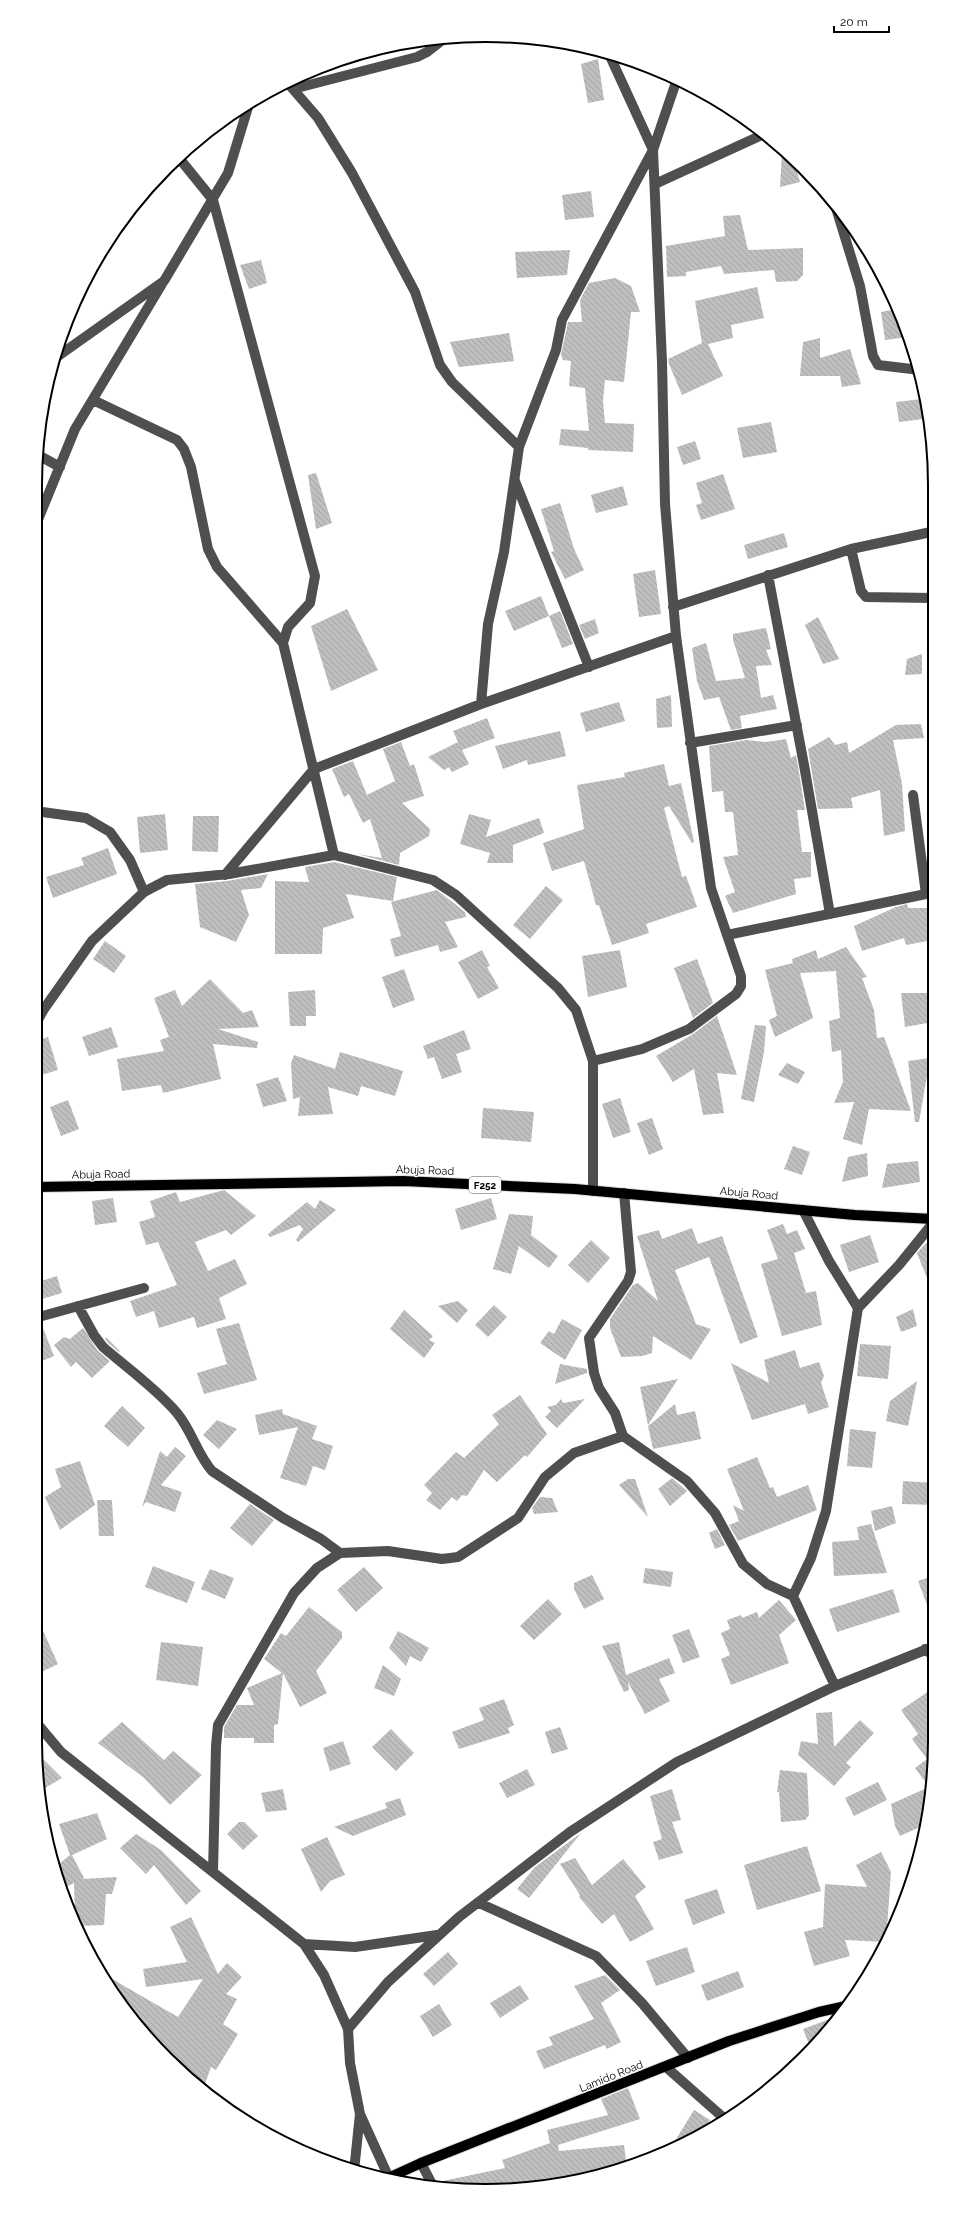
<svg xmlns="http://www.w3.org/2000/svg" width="970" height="2226" viewBox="0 0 970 2226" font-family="Raleway,sans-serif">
	<defs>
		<pattern id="building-back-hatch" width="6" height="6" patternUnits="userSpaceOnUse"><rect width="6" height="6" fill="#bfbfbf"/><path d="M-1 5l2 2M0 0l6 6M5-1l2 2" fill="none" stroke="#a2a2a2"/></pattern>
	</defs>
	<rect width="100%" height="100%" fill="#fff"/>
	<path fill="url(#building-back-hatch)" d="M598,59L604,100L588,103L581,64Z
		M782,152L795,164L800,182L780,187Z
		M591,191L594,217L565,220L562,195Z
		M740,215L748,250L803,248V275L797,281L776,282L774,270L724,274L721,266L686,272V276L667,277L666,246L725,236L723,216Z
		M570,250L567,275L517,278L515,252Z
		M261,260L267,283L249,289L240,265Z
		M615,278L631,286L640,312H631L624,382L605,380L603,401L605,423L634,424L633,452L588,450V448L559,445L561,429L589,431L585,388L569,386L571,361L563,360L561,355L568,322H582L580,300L589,283Z
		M757,287L764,318L731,325L733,338L708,344L723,376L682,395L669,364L668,359L702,343L695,301Z
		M897,309L908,337L885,340L881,312Z
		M509,333L514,361L459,367L450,342Z
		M820,338V358L850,349L861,384L842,387L840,376H800L803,342Z
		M922,399L923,419L899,422L896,402Z
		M771,422L777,452L743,458L737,428Z
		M695,441L701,459L683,465L677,447Z
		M316,473L332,523L316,529L308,475Z
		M723,474L735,509L701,520L696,505L702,503L696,483Z
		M623,486L628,505L596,513L591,495Z
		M560,503L574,549L584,570L565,579L551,552L554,551L541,509Z
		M784,533L788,547L748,559L744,545Z
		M655,570L661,614L639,617L633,574Z
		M541,596L549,616L514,631L505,611Z
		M347,609L378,670L331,691L311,626Z
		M560,611L573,644L562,648L549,616Z
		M818,617L839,659L823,664L805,625Z
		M595,619L599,633L585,639L579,625Z
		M766,628L771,649L766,650L772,665L756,666L761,698L773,695L777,709L740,716L742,728L731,730L719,697L704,700L697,681L692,648L706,643L716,681L745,678L733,640V634Z
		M922,654V674L905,675L907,659Z
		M671,695L672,727L657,728L656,699Z
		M619,702L625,721L586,732L580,713Z
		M487,718L495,738L462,750L469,764L452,772L449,767L444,770L428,757L458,742L453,731Z
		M921,724L924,738L893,740L902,784L905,831L884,836L880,790L851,798L853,808L818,809L808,749L829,737L835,745L847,742L849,753L896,725Z
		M560,731L566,756L528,765L527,760L503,769L495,746Z
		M786,739L791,758L796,755L798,766L805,810H797L802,852H811V877L794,879L796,894L733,913L725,896L735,892L723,857L738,855L733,812H725L723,791L712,792L709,746L746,740L766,742Z
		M401,742L410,766L414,764L424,796L402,803L430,829L429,836L400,853L399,865L357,854L382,858L370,819L363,823L349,794L344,797L332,769L353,761L367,795L395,781L383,749Z
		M664,764L669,786L681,783L694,842L692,843L669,806L664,808L682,877L686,876L697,907L646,924L649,933L612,945L599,905H596L584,861L552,871L543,843L584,829L577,785L625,777L624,773Z
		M165,814L168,850L140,853L137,817Z
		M469,814L491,820L486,837L539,818L544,833L513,845V863H487L490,853L460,844Z
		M193,816H219L218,852L192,851Z
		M108,848L117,874L53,898L46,877L84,865L81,858Z
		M334,862L397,877L393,901L346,894L354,918L323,928L322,954H275V881L309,882L305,867Z
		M268,874L261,888L241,890L249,915L236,942L200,927L195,884L227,881Z
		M546,886L563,900L530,939L513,925Z
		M437,890L465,912L466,917L445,922L458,947L440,952L438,945L395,957L390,939L401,936L391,902Z
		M907,904L908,908H933V940L906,945L904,938L862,951L854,926L896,907Z
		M105,941L126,956L114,973L93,959Z
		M846,947L867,977L862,978L874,1010L877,1038L884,1037L911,1111L869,1109L862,1145L843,1139L854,1102L834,1103L843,1082L841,1050L832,1052L829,1021L840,1018L836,971L800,973L813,1018L775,1037L769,1020L777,1016L765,970L793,963L792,959L816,950L818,959Z
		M482,950L490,966L487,967L499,988L478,999L458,962Z
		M620,950L627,987L588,997L582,956Z
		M697,959L713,1003L693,1018L674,968Z
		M404,969L415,1000L393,1008L382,977Z
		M210,979L243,1013L252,1010L259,1027L218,1029L258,1042L257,1048L213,1044L221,1079L163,1093L161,1085L122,1091L117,1059L164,1051L160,1040L169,1037L154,998L175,990L182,1006Z
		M315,990L316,1016H306V1026H290L288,992Z
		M901,993H933V1022L905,1027Z
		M717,1016L737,1075L717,1073L724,1113L703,1115L694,1069L673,1082L656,1056L693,1034Z
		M755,1025L766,1026L764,1052L754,1102L741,1099Z
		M111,1027L118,1047L89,1056L82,1037Z
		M464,1030L471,1049L456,1054L462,1072L442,1079L434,1057L428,1059L423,1046Z
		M48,1037L58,1070L35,1077V1041Z
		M340,1052L403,1071L395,1096L361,1086L358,1096L328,1087L333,1114L298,1116L300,1097L293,1099L291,1063L294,1055L335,1069Z
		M930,1058L919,1122H915L908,1061Z
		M787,1063L805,1072L798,1084L778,1075Z
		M278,1077L287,1101L263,1107L256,1084Z
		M620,1098L631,1132L613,1138L602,1104Z
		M68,1100L79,1129L61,1136L50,1107Z
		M483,1108L534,1112L531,1142L481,1138Z
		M652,1118L663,1149L649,1155L637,1123Z
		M793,1146L810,1152L802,1175L784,1169Z
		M867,1153L868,1176L842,1182L848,1157Z
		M918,1161L920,1182L882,1188L887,1164Z
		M224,1190L256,1216L231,1235L226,1230L195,1242L208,1271L235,1259L247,1284L219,1298L226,1319L197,1328L194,1317L159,1328L154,1311L136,1317L130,1301L177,1285L158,1242L146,1245L139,1222L155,1217L150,1201L176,1192L180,1202Z
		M113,1198L117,1222L95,1225L92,1201Z
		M491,1198L497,1219L461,1230L455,1209Z
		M320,1200L336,1210L298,1242L296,1240L303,1229L300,1225L270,1237L268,1234L307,1202L315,1209Z
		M509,1214L533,1216L531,1235L558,1256L549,1268L519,1246L511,1274L493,1269Z
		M783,1224L787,1234L797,1230L805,1249L794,1253L806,1293L816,1291L822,1325L782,1336L761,1264L778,1259L767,1230Z
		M692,1228L698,1244L722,1236L758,1337L740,1344L709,1257L675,1270L696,1324L711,1329L691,1360L653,1336L652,1353L642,1356L621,1357L610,1328V1319L633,1285L638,1283L658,1301L637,1236L659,1230L662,1239Z
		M870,1235L879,1262L849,1272L840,1245Z
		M591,1240L610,1258L588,1283L568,1265Z
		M929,1243L934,1258L933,1293L917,1253L925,1244Z
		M57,1276L62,1293L35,1301V1283Z
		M458,1301L468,1310L457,1323L438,1306Z
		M494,1305L507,1317L488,1337L475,1325Z
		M913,1309L917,1326L901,1332L896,1317Z
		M404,1310L433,1336L429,1340L435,1343L424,1358L390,1329Z
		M562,1319L582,1330L565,1360L540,1343L549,1331L554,1334Z
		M41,1323L54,1356L35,1364V1324Z
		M239,1323L257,1380L204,1394L197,1373L227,1364L216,1329Z
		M83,1328L98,1351L110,1361L92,1378L76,1362L71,1367L54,1345L64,1337L70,1339Z
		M106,1337L120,1351L119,1352L108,1343L105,1339Z
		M860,1344L891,1346L888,1379L857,1376Z
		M795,1350L800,1368L819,1362L824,1376L821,1383L829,1407L808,1414L805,1404L752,1420L731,1363L769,1383L764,1360Z
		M560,1364L587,1369V1373L555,1384Z
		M678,1379L648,1425L640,1387Z
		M917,1381L908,1426L886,1421L890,1401Z
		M520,1395L547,1434L527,1457L525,1455L497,1482L484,1470L467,1496L462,1495L457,1501L452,1497L440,1510L426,1500L432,1493L424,1485L456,1452L464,1458L499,1424L492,1415Z
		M561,1399L563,1403L585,1399L557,1428L545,1417L551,1411L547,1407L556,1405Z
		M675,1404L677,1415L695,1411L701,1439L653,1449L648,1426Z
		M122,1406L145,1428L128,1447L104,1426Z
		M282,1409L283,1414L317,1426L312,1439L333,1446L325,1470L313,1466L306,1486L280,1478L298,1427L259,1435L255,1415Z
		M217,1420L237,1429L219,1449L203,1435Z
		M850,1429L876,1432L872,1468L847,1466Z
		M175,1447L186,1456L161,1485L182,1492L175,1512L146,1502L142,1507L160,1451L167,1457Z
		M757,1457L770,1488L773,1487L777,1497L808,1485L817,1510L738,1541L729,1525L739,1521L733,1505L744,1511L727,1469Z
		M80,1461L95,1505L60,1530L45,1497L61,1487L55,1469Z
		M672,1478L687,1491L670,1506L658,1489Z
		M628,1479H635L648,1517L619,1485Z
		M903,1481L934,1483V1505L902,1504Z
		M540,1497L552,1498L558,1512L534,1514L532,1508Z
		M97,1500H112L114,1536H99Z
		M250,1504L274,1520L252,1546L230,1528Z
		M892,1506L896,1523L875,1531L871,1511Z
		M871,1524L887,1573L834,1576L832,1542L859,1540L857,1527Z
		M717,1529L725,1545L715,1549L709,1533Z
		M153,1566L195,1582L187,1603L145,1587Z
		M364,1567L383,1588L356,1612L337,1590Z
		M645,1568L673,1572L671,1587L643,1583Z
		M210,1569L234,1578L225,1599L201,1589Z
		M592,1575L604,1599L584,1609L574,1589V1583Z
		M935,1575V1621H933L918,1581Z
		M893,1589L900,1612L837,1632L829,1609Z
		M548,1599L562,1614L534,1640L520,1626Z
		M779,1600L796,1620L779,1635L789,1663L731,1685L721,1659L730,1655L721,1633L730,1629L727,1620L741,1615L742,1618L757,1612L759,1618Z
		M309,1607L342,1632V1638L316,1671L327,1693L300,1707L283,1673L278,1724L274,1725V1743H254V1738H224V1727L237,1705H254L247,1688L282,1673L264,1659L281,1633L286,1636Z
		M35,1613L58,1664L35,1675Z
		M689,1629L700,1657L683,1663L672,1635Z
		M398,1631L429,1648L421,1662L410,1656L406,1666L389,1648Z
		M161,1642L203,1647L198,1686L156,1680Z
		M619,1642L626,1675L669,1658L675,1673L659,1679L670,1701L645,1714L628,1682L629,1690L624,1692L602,1646Z
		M383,1665L401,1679L394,1696L374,1688Z
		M935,1687V1741L927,1824L900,1836L895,1826L891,1804L929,1787L915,1768L927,1759L912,1739L918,1734L901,1710Z
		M504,1699L514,1725L508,1728L510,1733L459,1749L452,1732L484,1720L479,1708Z
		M832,1712L834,1747L860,1720L874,1733L846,1763L851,1767L834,1786L798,1755L801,1741L818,1744L816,1713Z
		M122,1722L164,1760L173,1751L202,1775L170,1805L144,1778L98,1743Z
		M560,1727L568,1749L552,1754L545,1732Z
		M391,1729L414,1753L396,1771L372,1747Z
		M343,1741L351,1764L330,1771L323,1748Z
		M36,1752L62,1778L40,1791L38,1772Z
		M527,1769L535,1785L507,1798L499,1783Z
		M780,1770L807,1773L809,1815L805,1820L781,1822L779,1792H777Z
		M878,1782L887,1800L854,1816L845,1798Z
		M283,1789L287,1810L266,1812L261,1793Z
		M672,1789L681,1820L672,1822L683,1853L659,1860L653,1842L662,1839L650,1796Z
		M400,1798L406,1815L353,1836L334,1827L387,1808L385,1803Z
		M97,1813L107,1839L72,1855L84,1878L82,1879L117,1877L112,1894H106L104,1925L77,1926L75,1921L74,1883L64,1888L54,1868L70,1855L59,1824Z
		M239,1822H244L258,1836L243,1850L227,1834Z
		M581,1833L529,1898L517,1889L535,1867Z
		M136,1834L161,1850L201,1891L186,1905L154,1865L146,1874L120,1848Z
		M327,1837L345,1875L330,1881L321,1892L301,1849Z
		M807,1846L821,1891L757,1910L744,1865Z
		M881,1852L891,1872L886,1942L845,1940L850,1956L814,1966L804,1932L823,1927L825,1884L867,1887L856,1865Z
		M575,1858L592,1885L623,1859L646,1887L635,1896L654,1929L630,1942L614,1914L602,1924L579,1897L580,1895L560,1864Z
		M717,1889L725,1913L693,1925L684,1900Z
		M191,1917L218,1974L227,1963L242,1977L226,1994L237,1999L223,2024L238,2034L216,2070L211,2067L203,2090L188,2079L154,2045L158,2038L143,2032L100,1972L178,2017L203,1979L146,1987L143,1969L187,1962L170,1927Z
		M687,1947L695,1972L656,1986L646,1961Z
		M448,1952L458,1964L434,1986L423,1974Z
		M738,1971L744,1987L707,2001L701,1985Z
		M605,1975L620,1990L601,2003L621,2042L607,2049L605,2045L544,2069L536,2051L553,2045L549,2037L594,2019L574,1986Z
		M520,1985L529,1999L500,2018L490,2003Z
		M439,2004L452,2025L433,2037L420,2016Z
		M840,2015L823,2038L811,2049L803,2029Z
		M628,2088L640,2119L558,2145L559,2151L624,2145L627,2168L576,2176L578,2179L544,2187L485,2191L439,2187L438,2182L505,2168L502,2160L550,2143L547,2130L608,2115L601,2099Z
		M694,2110L710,2120L701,2135L670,2149Z"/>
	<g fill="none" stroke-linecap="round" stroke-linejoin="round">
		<g stroke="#dbdbdb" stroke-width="12">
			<path id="major" d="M35,1187L403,1181L575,1189L855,1215L933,1219
				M386,2179L421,2163L729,2041L819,2012L846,2006"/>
		</g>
		<path stroke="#4f4f4f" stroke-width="10" d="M286,81L318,118L352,173L415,292L440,365L452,382L519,447
			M293,89L417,57L427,52L445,38
			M179,158L213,200L315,576L310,603L288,627L283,643
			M655,184L762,135
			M836,208L860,286L873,356L878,365L920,370
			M54,359L164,281L228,173L249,104
			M93,400L177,440L184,449L191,467L208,549L217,567L283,643L334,855
			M38,455L60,467
			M515,481L589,667
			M35,527L75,429L162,284
			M851,549L861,591L866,597L932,598
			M768,575L804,765L830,914
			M673,607L851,549L931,532
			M481,704L488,624L504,552L519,447L556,350L562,320L653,150L676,82
			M690,743L797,725
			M913,795L926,894
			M35,811L86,818L110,832L130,860L144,892
			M225,875L314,769L481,704L676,636
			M727,935L926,894H932
			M35,1025L44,1009L92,941L144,892L167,880L229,874L334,855L433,880L456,895L558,988L576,1010L593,1061V1191
			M593,1061L642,1049L689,1029L736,994L741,986V976L711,888L676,636L665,504L662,362L653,150L609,54
			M624,1193L631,1272L628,1281L589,1338L594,1373L599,1388L615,1413L623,1436L687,1481L715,1513L743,1564L767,1584L793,1596L835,1686
			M803,1210L829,1261L858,1308
			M78,1306L94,1335L103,1347C126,1367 158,1390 177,1413C192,1431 197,1454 212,1471L283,1518L321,1539L340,1553
			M35,1318L144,1288
			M793,1596L811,1558L826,1511L858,1308L899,1265L933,1223
			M925,1649L935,1657
			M35,1721L61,1752L304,1944L324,1975L348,2029
			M213,1872L216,1746L218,1725L294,1593L317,1568L340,1553L388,1551L442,1559L458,1557L518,1518L545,1477L574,1453L623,1436
			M479,1903L596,1956L642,2003L688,2058
			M304,1944L355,1947L437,1935
			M666,2067L726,2120
			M421,2163L433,2186
			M354,2171L360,2114
			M389,2178L360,2114L350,2063L348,2029L388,1982L459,1917L570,1832L677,1762L835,1686L935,1646"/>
		<use href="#major" stroke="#000" stroke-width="10"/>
	</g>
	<g text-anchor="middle" stroke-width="3" stroke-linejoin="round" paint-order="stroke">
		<rect fill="#fff" stroke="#4c4c4c" stroke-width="1" x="469" y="1177" width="32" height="16" rx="3"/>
		<g font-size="10" font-weight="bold" fill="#000">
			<text x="485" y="1189">F252</text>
		</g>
		<g font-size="11" fill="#000" stroke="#fff">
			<text transform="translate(425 1170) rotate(2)" y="4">Abuja Road</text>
			<text transform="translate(101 1174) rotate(-1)" y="4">Abuja Road</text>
			<text transform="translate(749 1193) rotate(5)" y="4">Abuja Road</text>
			<text transform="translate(611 2076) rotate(-22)" y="4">Lamido Road</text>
		</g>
	</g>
	<path d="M0 0H970V2226H0ZM485 42H485A443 443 0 0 1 928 485V1741A443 443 0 0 1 485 2184H485A443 443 0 0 1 42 1741V485A443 443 0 0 1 485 42Z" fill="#fff" fill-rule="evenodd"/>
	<path fill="none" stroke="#000" stroke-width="2" d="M485 42H485A443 443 0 0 1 928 485V1741A443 443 0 0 1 485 2184H485A443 443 0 0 1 42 1741V485A443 443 0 0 1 485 42Z"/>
	<path d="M834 26v6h55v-6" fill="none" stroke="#000000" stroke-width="2"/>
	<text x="840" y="26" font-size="12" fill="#000000" stroke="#ffffff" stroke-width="3" paint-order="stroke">20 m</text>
</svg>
